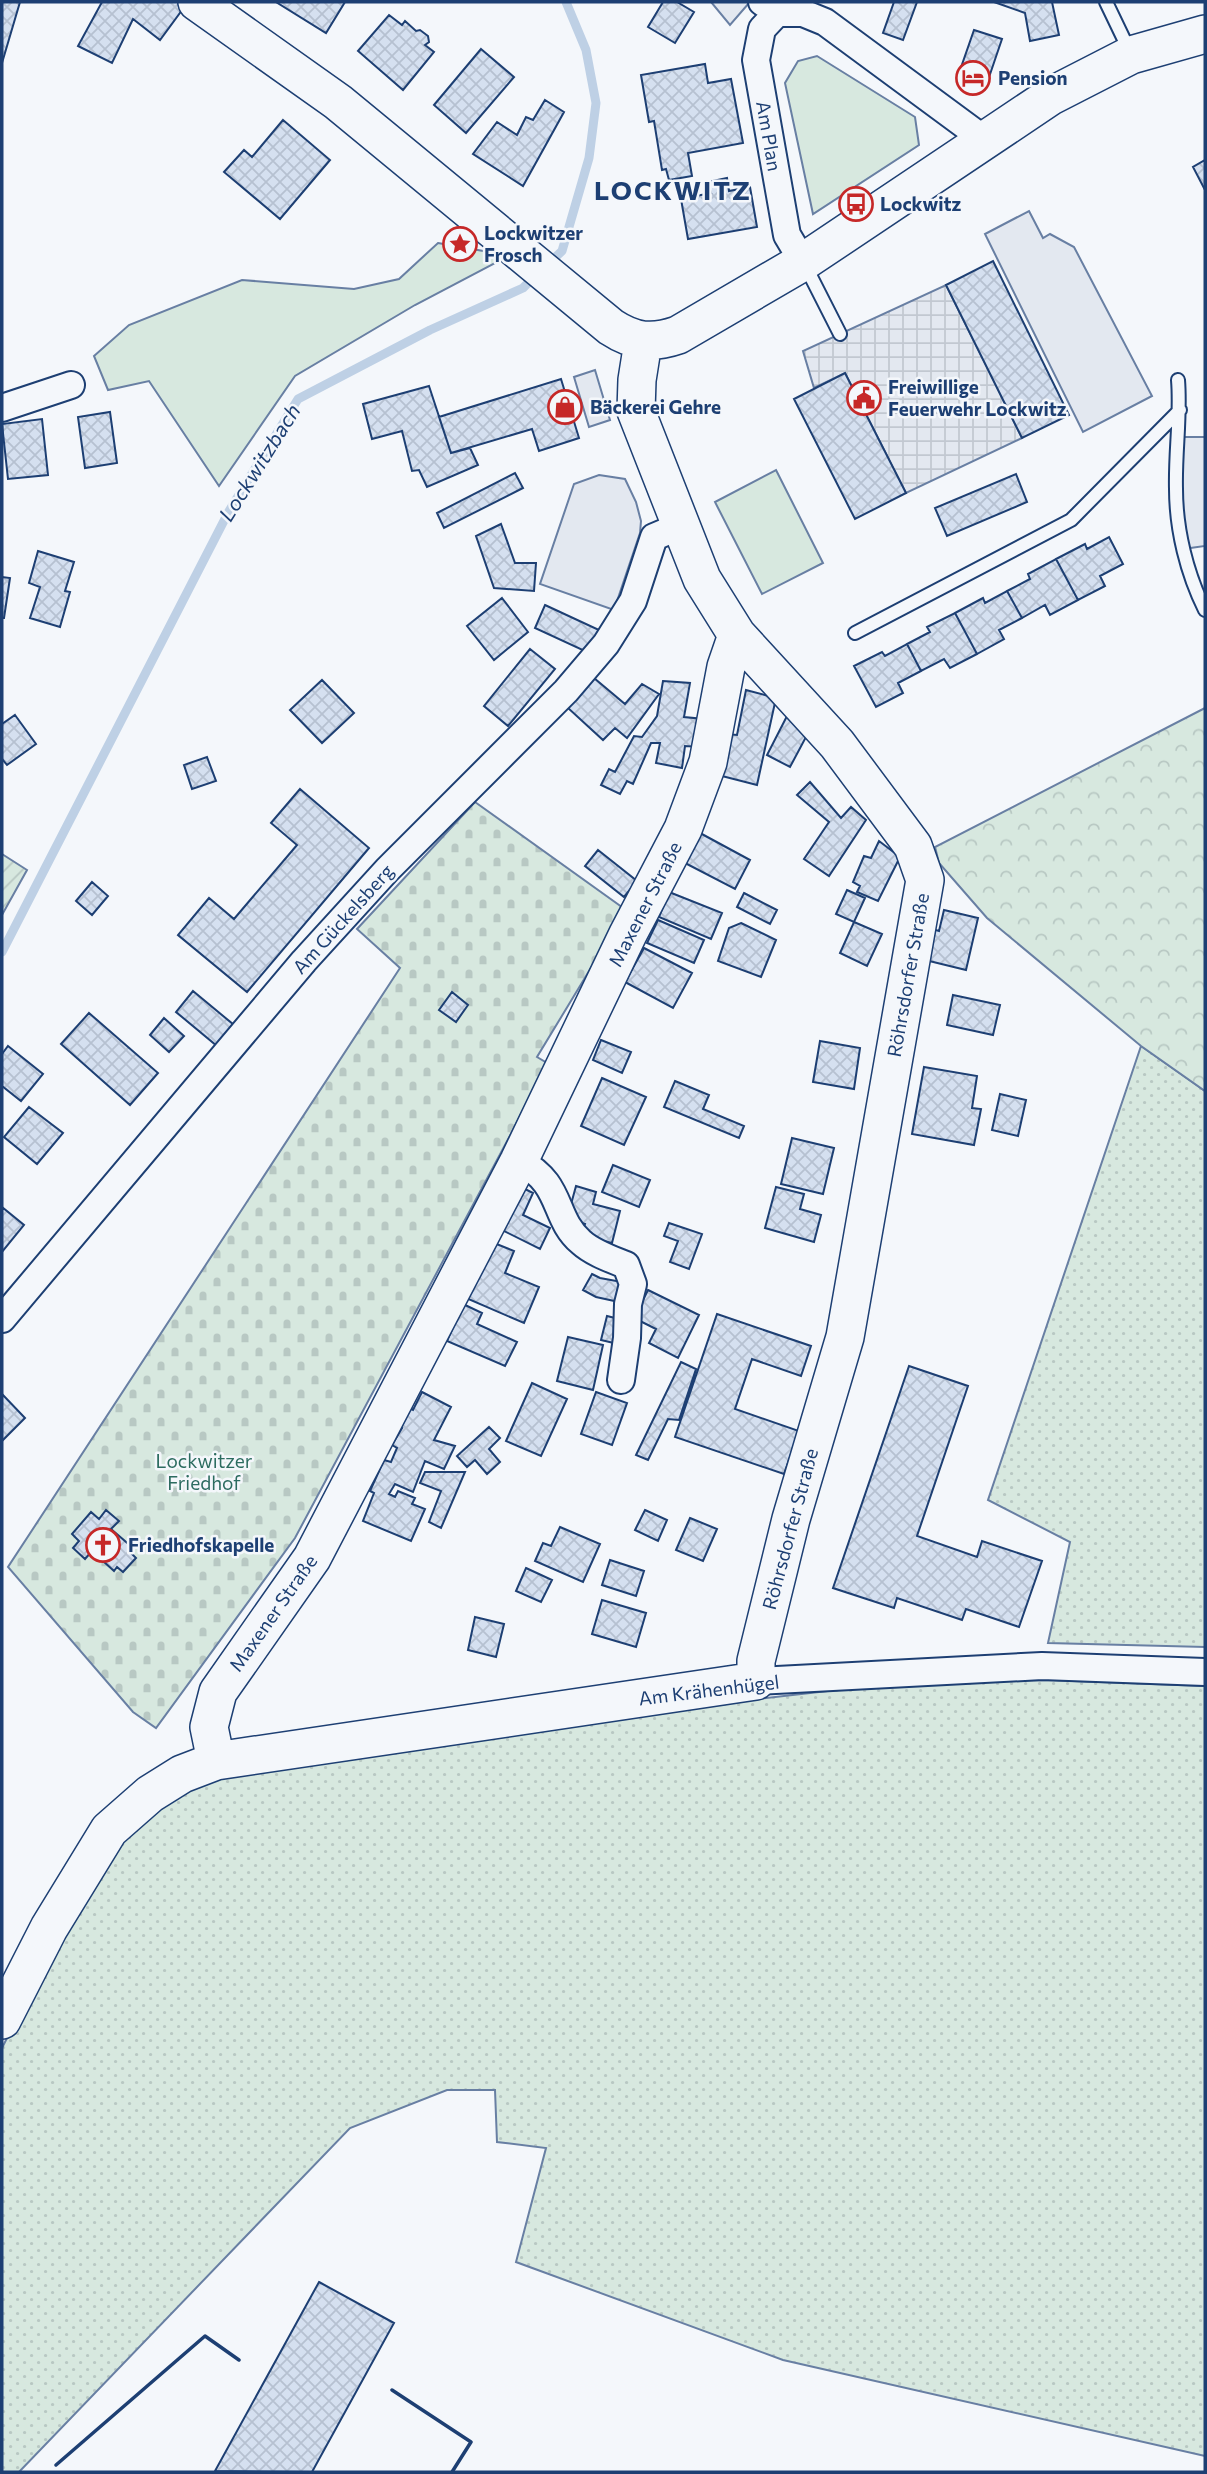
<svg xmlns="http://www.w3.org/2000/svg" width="1207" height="2474" viewBox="0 0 1207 2474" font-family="Commissioner,sans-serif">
	<defs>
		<pattern id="grass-dots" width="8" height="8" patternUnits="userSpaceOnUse" patternTransform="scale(1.75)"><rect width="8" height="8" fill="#d7e8df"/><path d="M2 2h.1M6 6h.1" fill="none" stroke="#b8c8c3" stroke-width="1.8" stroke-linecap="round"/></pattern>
		<pattern id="forest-crowns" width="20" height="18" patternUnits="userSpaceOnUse" patternTransform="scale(1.75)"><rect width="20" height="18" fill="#d7e8df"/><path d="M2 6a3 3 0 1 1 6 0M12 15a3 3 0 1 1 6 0" fill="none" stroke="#b8c8c3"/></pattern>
		<pattern id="cemetery-stones" width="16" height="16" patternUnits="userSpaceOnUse" patternTransform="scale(1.75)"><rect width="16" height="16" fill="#d7e8df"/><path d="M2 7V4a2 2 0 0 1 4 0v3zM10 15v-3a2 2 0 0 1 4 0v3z" fill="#b8c8c3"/></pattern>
		<pattern id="garden-furrows" width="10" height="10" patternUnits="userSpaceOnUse" patternTransform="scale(1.75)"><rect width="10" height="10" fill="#d7e8df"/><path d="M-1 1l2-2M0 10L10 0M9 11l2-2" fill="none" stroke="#b8c8c3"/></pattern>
		<pattern id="plaza-grid" width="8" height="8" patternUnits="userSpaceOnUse" patternTransform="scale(1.75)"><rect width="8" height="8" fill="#e3e8f0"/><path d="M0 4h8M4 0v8" fill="none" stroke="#c2c8d1"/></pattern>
		<pattern id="building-cross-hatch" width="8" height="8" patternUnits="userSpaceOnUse" patternTransform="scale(1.75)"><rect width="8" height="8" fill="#d5e0f0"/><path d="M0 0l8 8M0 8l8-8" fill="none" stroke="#b6c1d1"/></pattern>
	</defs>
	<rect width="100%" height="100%" fill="#f4f7fb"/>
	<path fill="url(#grass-dots)" stroke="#687fa3" stroke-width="2" d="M1141,1046L1205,1091V1647L1048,1643L1070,1542L988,1500Z
		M1046,1680L1205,1686V2456L783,2360L516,2262L546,2148L497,2142L495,2090H447L350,2128L19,2472H2V2048L66,1921L127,1831L173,1796L212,1779L748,1700L907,1682Z"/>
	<path fill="url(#forest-crowns)" stroke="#687fa3" stroke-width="2" d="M1205,708V1091L1141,1046L987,918L939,863L935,847Z"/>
	<path fill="url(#cemetery-stones)" stroke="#687fa3" stroke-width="2" d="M475,802L626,910L537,1057L547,1063L513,1130L295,1538L156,1728L133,1712L8,1567L400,968L357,929Z"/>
	<path fill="#d7e8df" stroke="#687fa3" stroke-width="2" d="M817,56L915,117L919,145L813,214L785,83L798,61Z
		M438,243L489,252L501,260L415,305L295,376L219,486L149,381L108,390L94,356L129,325L242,280L354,289L399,279Z
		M776,470L823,563L762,594L715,502Z"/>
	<path fill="url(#garden-furrows)" stroke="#687fa3" stroke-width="2" d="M2,854L27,870L2,915Z"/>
	<path fill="#e3e8f0" stroke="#687fa3" stroke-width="2" d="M711,2H747L749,3L730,25Z
		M1029,211L1043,238L1050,234L1074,247L1152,396L1083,432L985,234Z
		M595,370L610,420L589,427L574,377Z
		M1177,437H1205V546L1183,549Z
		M599,475L625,479L636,502L641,521L640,533L614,610L540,584L574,484Z"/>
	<path fill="url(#plaza-grid)" stroke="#687fa3" stroke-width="2" d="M946,285L1022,438L906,493L845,373L814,388L803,351Z"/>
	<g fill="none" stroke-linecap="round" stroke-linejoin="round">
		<path stroke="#bed0e5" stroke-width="9" d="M546,266L562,251L589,158L596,103L586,50L566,2
			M2,952L229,511L298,399L430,330L523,288L536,275"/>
	</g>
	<path fill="url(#building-cross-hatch)" stroke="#1d3f73" stroke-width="2" d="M2,2H20L2,63Z
		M102,2H179L185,6L160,40L133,19L112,63L78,46Z
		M276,2H345L326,33Z
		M663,2H677L694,12L675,43L648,27Z
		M894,2H917L903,40L883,33Z
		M994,2H1052L1059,35L1030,41L1025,13Z
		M389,15L402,25L405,21L416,31L420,30L428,36L429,42L425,45L434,52L403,90L358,51Z
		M974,30L1002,39L985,89L957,79Z
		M481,49L514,77L466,133L434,105Z
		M705,64L708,83L731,79L743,143L688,153L692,176L669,180L666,169L662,170L654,121L649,122L641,75Z
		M545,100L564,112L523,186L473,154L497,122L517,135L526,117L533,120Z
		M283,120L330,160L280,219L224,172L244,150L252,157Z
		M1205,160V190L1193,167Z
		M727,178L729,191L750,187L757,227L688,239L681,199L711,193L708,182Z
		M993,261L1069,415L1022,438L946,285Z
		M845,373L906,493L855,519L794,399Z
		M561,379L579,438L539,451L532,429L451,453L439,417Z
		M429,386L451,453L470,448L478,465L427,487L419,470L412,471L402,431L372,439L363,404Z
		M110,412L117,463L85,468L78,417Z
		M42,419L48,475L8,479L2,424Z
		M515,473L523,488L444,528L437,513Z
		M1016,474L1027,502L947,536L935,508Z
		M501,524L515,563H536L534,591L494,588L476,536Z
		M1109,537L1123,564L1100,576L1105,586L1078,600L1056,559L1085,544L1087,549Z
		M38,551L74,562L65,591L70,592L60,627L30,618L40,587L29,583Z
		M1056,559L1078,600L1050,615L1045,605L1022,618L1007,591L1030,579L1028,574Z
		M2,577L10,578L4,618H2Z
		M1007,591L1022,618L999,630L1004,639L977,654L955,613L983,598L985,603Z
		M502,598L528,632L494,660L467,626Z
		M545,605L599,630L589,653L535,628Z
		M955,613L977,654L950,668L944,659L921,671L907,644L930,632L927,627Z
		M907,644L921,671L898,683L903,693L876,707L854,666L882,652L885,656Z
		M530,649L555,669L508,726L484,706Z
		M594,678L625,704L642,684L659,694L627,738L615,728L603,740L568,708Z
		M322,680L354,713L322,743L290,710Z
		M663,681L690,683L684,717L704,719L700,747L685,746L682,768L656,763L660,743H651L633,784L627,781L620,794L601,785L609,769L615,772L634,736L642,737L657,716Z
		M746,690L776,698L757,785L718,775L727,734L737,735Z
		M15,715L36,744L7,765L2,759V724Z
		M787,716L806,737L790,767L767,755Z
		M207,757L216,781L192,789L184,765Z
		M810,782L841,818L851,807L866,820L829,876L804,859L829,822L797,795Z
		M300,789L369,848L247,992L178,935L209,898L234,919L297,845L271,823Z
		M700,833L750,860L735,889L685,863Z
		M879,841L900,857L878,901L857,892L860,886L853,882L864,856L871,858Z
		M598,850L637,881L624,897L585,866Z
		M92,882L108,896L92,915L76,901Z
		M847,890L865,898L854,922L836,914Z
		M669,892L722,913L711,939L659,917Z
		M744,893L777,910L770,924L737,907Z
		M944,910L978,918L966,970L921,959L929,928L939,931Z
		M658,920L704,940L694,963L647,943Z
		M854,922L882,934L867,966L840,953Z
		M741,923L776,940L761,977L718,961L729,928Z
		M644,948L692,973L673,1008L625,982Z
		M193,991L234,1025L217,1046L176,1012Z
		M452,992L468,1005L456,1022L439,1010Z
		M953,995L1000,1005L993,1035L947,1025Z
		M89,1013L158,1073L130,1105L61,1044Z
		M164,1018L184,1036L169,1052L150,1035Z
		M601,1040L631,1052L622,1073L593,1060Z
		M820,1041L860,1048L854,1089L813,1082Z
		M8,1046L43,1074L21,1101L2,1086V1054Z
		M924,1067L977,1076L972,1108L981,1109L974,1145L912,1134Z
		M602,1078L646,1097L624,1145L581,1126Z
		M675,1081L709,1095L703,1109L744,1126L739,1138L664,1107Z
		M1000,1094L1026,1100L1018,1136L992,1130Z
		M29,1107L63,1133L37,1164L4,1137Z
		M792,1138L834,1148L823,1194L781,1184Z
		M613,1165L650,1180L639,1207L602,1192Z
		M519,1186L533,1193L523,1215L550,1228L540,1249L498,1228Z
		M576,1186L596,1192L593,1204L620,1211L612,1243L581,1236L585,1224L567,1219Z
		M776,1187L804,1194L800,1209L821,1215L814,1242L765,1228Z
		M2,1207L24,1225L2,1252Z
		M669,1223L702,1234L689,1269L670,1262L678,1241L664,1236Z
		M489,1241L514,1251L505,1273L539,1287L524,1323L466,1298Z
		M592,1274L600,1278L622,1282L619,1302L596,1297L583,1290Z
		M648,1290L699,1315L678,1358L649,1343L656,1329L634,1318Z
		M463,1304L482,1313L477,1324L517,1342L505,1366L447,1341Z
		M717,1314L811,1346L801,1376L752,1359L735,1409L799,1431L784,1474L675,1437Z
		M607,1316L623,1320L618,1344L601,1340Z
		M568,1337L603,1345L593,1390L557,1381Z
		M681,1362L696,1369L679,1420L668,1419L648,1460L636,1455Z
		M909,1366L968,1386L917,1536L977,1557L982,1541L1042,1561L1019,1627L966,1609L962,1620L897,1598L894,1608L833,1588Z
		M532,1383L567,1399L541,1456L506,1441Z
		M422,1392L451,1407L434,1440L455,1446L444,1469L425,1461L413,1492L395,1484L389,1494L395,1497L398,1491L415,1498L412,1504L425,1509L411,1541L363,1521L374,1493L370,1491L384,1460L391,1462L397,1448L392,1445L402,1428L399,1427L409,1408L413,1410Z
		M596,1392L627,1403L612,1445L581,1434Z
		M2,1394L25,1418L2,1441Z
		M489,1427L500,1438L489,1449L500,1462L487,1474L475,1460L467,1467L457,1456Z
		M425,1472H465L441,1528L429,1522L441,1491L420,1483Z
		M106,1510L119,1521L111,1529L133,1548L130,1552L136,1558L123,1572L117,1567L114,1571L92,1551L85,1559L73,1548L79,1541L72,1534L91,1512L99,1519Z
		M645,1510L667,1520L658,1541L635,1530Z
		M690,1518L717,1529L703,1561L676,1550Z
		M560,1527L600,1544L583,1582L535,1561L543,1543L551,1546Z
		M610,1560L644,1571L636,1596L602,1585Z
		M526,1568L552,1580L541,1602L516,1591Z
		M602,1600L646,1613L636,1647L592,1634Z
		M475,1617L504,1624L496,1657L468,1650Z
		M319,2282L394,2323L312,2472L215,2471Z"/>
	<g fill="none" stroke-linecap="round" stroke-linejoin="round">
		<g stroke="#1d3f73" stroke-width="16">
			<path id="lane" d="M1106,2L1130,52
				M805,265L840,334
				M1178,380C1181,416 1175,452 1176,489C1176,530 1187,574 1205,610
				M855,633L1071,520L1180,410"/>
		</g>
		<g stroke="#1d3f73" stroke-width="30">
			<path id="street" d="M762,2L777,13H803L825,22L985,140
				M777,13L762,29L756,60L787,235L803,262
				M2,408L71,385
				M519,1161C564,1184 552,1217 581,1242C593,1253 611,1259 626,1265L633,1284L628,1304L627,1338L621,1380
				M2,1319L304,961L387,870L566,691L606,644L633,601L654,537L680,526
				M756,1681L1042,1666L1205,1672"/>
		</g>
		<g stroke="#1d3f73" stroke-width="40">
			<path id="secondary" d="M197,2L338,102L611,327C634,342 652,344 678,335L803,262L1051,96L1131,55L1205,34
				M216,1761L209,1727L218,1692L312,1558L519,1161L628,934L683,829L708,762L726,667L737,635
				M2,2020L49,1928L109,1830L150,1794L182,1774L216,1761L756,1681V1661L791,1519L845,1337L925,880L913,846L837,744L737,635L702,579L636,411L637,380L643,342"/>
		</g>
		<use href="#lane" stroke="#f4f7fb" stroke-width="12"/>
		<use href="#street" stroke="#f4f7fb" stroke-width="26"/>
		<use href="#secondary" stroke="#f4f7fb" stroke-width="37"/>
		<path stroke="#1d3f73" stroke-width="3.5" d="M392,2390L471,2442L452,2472
			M56,2465L205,2336L239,2360"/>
	</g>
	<defs>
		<g id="hotel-ring" transform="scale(1.75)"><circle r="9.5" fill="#f4f7fb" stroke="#c62828" stroke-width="1.5"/><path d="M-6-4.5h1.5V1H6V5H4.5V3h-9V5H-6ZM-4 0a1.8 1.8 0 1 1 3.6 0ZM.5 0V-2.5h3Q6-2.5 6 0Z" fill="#c62828"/></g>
		<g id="bus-ring" transform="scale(1.75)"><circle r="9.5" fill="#f4f7fb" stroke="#c62828" stroke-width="1.5"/><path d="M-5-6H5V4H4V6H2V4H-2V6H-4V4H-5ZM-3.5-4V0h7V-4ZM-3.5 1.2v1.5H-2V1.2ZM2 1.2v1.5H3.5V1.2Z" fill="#c62828"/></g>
		<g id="sight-ring" transform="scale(1.75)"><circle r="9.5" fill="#f4f7fb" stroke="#c62828" stroke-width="1.5"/><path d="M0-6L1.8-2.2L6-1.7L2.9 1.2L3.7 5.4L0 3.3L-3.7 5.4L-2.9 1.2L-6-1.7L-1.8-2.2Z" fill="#c62828"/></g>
		<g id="civic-ring" transform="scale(1.75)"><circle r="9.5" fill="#f4f7fb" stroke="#c62828" stroke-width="1.5"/><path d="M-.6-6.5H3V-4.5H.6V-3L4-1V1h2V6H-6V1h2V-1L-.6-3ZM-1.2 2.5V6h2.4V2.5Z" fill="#c62828"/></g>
		<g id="shop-ring" transform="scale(1.75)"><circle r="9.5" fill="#f4f7fb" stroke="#c62828" stroke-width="1.5"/><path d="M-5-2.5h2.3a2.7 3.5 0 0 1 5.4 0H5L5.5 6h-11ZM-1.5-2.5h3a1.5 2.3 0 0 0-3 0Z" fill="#c62828"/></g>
		<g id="church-ring" transform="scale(1.75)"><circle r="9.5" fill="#f4f7fb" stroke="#c62828" stroke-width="1.5"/><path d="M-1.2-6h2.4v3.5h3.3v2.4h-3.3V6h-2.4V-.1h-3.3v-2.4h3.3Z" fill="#c62828"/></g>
	</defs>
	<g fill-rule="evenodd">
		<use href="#hotel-ring" x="973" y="78"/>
		<use href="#bus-ring" x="856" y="204"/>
		<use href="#sight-ring" x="460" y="244"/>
		<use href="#civic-ring" x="864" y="398"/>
		<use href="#shop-ring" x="565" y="407"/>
		<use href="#church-ring" x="103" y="1545"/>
	</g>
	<g text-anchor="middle" stroke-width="5" stroke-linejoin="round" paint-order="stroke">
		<g font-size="19" font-weight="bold" fill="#1d3f73" stroke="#f4f7fb" text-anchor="start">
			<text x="998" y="85">Pension</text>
			<text x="880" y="211">Lockwitz</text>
			<text x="484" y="240">Lockwitzer<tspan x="484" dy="22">Frosch</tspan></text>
			<text x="888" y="394">Freiwillige<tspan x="888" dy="22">Feuerwehr Lockwitz</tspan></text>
			<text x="590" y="414">Bäckerei Gehre</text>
			<text x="128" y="1552">Friedhofskapelle</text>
		</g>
		<g font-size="19" fill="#1d3f73" stroke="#f4f7fb">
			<text transform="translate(769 136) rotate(80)" y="7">Am Plan</text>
			<text transform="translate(645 904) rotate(-63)" y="7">Maxener Straße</text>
			<text transform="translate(343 919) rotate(-48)" y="7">Am Gückelsberg</text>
			<text transform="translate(908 975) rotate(-80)" y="7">Röhrsdorfer Straße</text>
			<text transform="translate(790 1529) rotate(-75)" y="7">Röhrsdorfer Straße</text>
			<text transform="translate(273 1613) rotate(-55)" y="7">Maxener Straße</text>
			<text transform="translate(709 1690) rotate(-7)" y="7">Am Krähenhügel</text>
		</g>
		<g font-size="19" fill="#2c6c60" stroke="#f4f7fb">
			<text x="204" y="1468">Lockwitzer<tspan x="204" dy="22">Friedhof</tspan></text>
		</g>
		<g font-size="21" font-style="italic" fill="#1d3f73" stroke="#f4f7fb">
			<text transform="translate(260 463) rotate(-58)" y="7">Lockwitzbach</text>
		</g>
		<g font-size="26" font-weight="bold" letter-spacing="2" fill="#1d3f73" stroke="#f4f7fb">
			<text x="673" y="200">LOCKWITZ</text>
		</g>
	</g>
	<rect width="1207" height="2474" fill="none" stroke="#1d3f73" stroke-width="7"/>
</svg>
